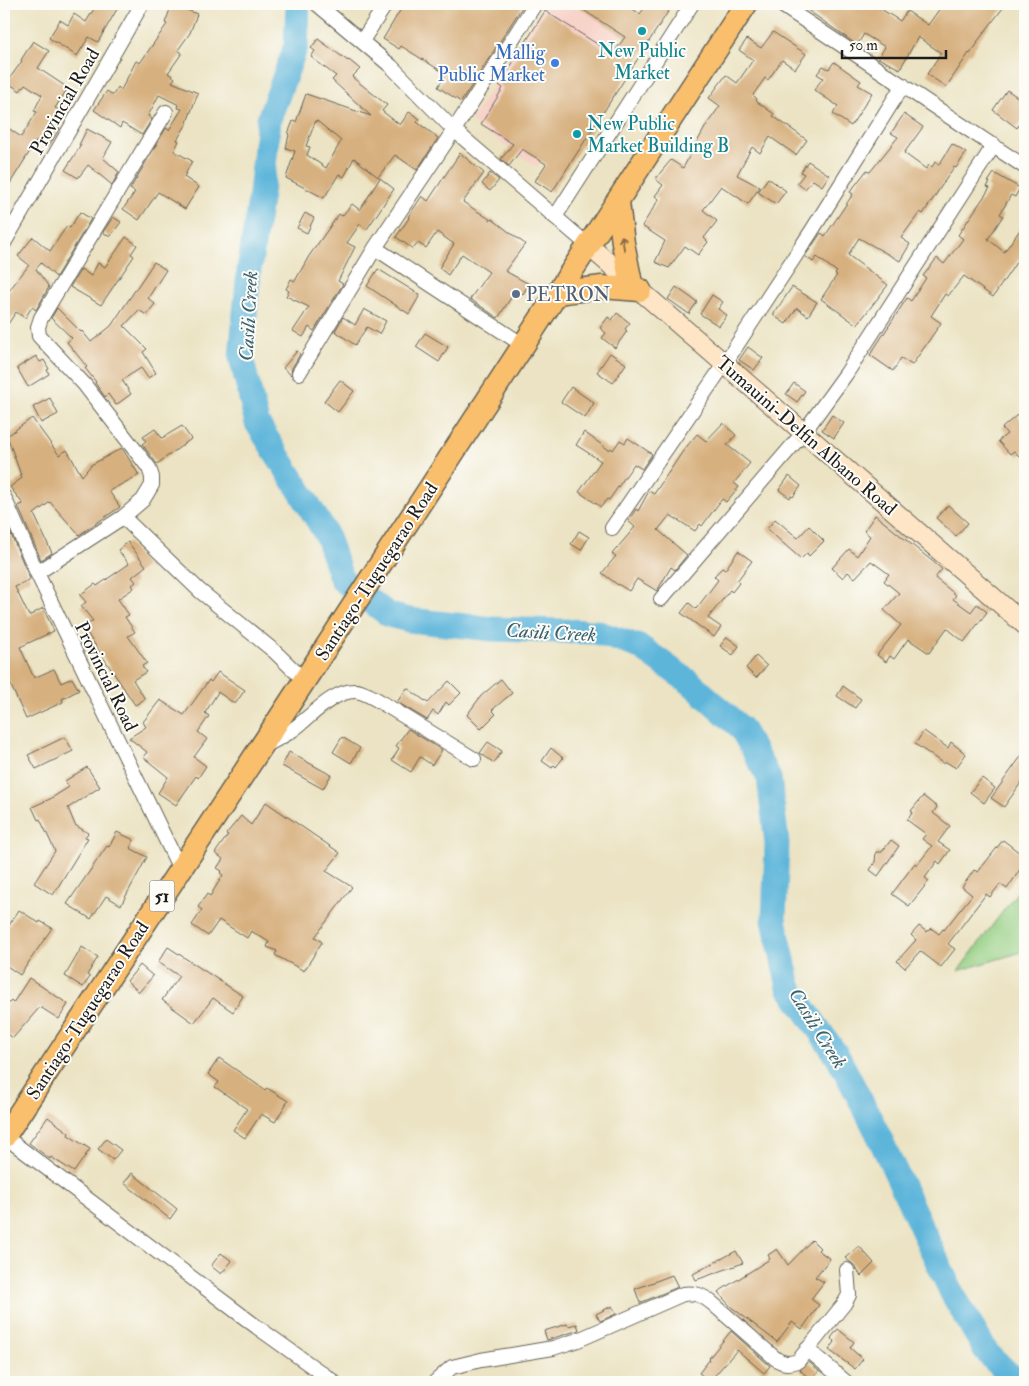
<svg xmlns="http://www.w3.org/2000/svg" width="1029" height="1386" viewBox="0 0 1029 1386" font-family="'IM FELL Double Pica',serif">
	<rect width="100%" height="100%" fill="#fdfcf7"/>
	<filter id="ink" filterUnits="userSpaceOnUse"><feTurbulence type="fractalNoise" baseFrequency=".02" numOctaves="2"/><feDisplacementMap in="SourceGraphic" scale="10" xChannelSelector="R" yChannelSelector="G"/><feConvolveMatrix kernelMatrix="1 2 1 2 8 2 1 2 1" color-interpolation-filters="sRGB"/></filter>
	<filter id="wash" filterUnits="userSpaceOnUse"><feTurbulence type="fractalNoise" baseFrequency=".0096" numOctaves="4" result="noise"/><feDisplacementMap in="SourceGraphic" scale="20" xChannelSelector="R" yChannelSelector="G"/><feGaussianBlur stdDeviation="1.12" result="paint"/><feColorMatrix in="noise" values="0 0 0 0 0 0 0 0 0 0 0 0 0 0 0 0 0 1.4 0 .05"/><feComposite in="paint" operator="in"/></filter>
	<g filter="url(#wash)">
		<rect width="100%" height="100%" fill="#ebe3c3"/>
		<path fill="#f7d1c8" d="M545,4H640L537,167L470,121Z"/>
		<path fill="#93cd81" stroke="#58744e" d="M1025,882V951L958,971Z"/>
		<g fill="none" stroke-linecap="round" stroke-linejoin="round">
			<path stroke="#5db5da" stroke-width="25" d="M298,4L296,46L269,119L261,194L249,270L241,357L257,423L302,494L326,534L342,580L389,615L409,620L493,629L596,632L640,647L692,684L741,728L769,778L777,844L774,920L789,987L838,1057L876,1130L952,1293L987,1353L1017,1382"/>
		</g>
		<g id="blocks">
			<path fill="#d7b07f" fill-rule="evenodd" d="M97,4H120L98,42L89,37L77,56L49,38L60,20L68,25L74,14L86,22Z
				M172,4L197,14L190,33L178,50L182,53L168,73L175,78L172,82L198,93L186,125L177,140L179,141L174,151L192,161L184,177L199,187L185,209L158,192L139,220L123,209L135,192L130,189L166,128L169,130L182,109L178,108L179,105L159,95L148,116L152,119L142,135L122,123L120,128L94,110L107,91L113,95L118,87L121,90L136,61L140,63L167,24L165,23Z
				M404,4H524L461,102L438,87L446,74L401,46L399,49L383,39Z
				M574,4H625L640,14L647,4H673L552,192L535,181L546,164L522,149L509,166L501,159L513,144L481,124L503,88L499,85L545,11L613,54L625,37Z
				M799,4H873L900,21L907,11L928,25L943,4H1006L977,42L978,43L970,54L969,53L946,87L927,74L941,53L918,37L900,69L878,58L885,47L864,34L857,45Z
				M773,32L806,54L795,69L782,60L768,80L765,78L753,95L757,99L756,101L774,114L773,116L807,140L796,155L770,137L760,153L752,147L737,175L760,187L748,204L721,186L703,210L717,221L704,238L708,242L698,255L685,246L669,268L655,262L665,241L642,226L659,199L655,196L663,185L655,179L671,160L683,168L707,124L720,106L709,98L726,75L737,83L753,60L739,50L747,39L761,48Z
				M318,39L348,61L349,60L360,69L352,77L387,105L382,111L400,125L409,112L420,119L417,122L438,138L417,170L395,155L378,177L354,158L344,177L339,174L324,198L286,178L295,151L286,148L289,135L288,134L293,121L296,122L306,94L371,116L332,80L336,76L311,57L315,51L311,48ZM316,120L341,141L326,168L307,155L310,147L306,146Z
				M33,41L49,51L38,68L68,88L55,108L63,112L57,126L60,128L48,147L37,140L4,193V125L21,137L37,112L34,111L42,95L25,84L20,91L7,82L22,61L21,60Z
				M834,62L861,81L858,85L872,93L851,126L833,114L838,106L814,90L823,78L817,74L823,66L829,69Z
				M1007,90L1025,102V116L1017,128L993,110Z
				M904,114L923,127L904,153L926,169L929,165L932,167L935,162L939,165L952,144L966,153L956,168L954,167L923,214L920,212L901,238L910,244L900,261L859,238L848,255L888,285L857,325L821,299L837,275L835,274L837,272L817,257L813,262L805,256L821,233L825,236L853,194L850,192L867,170L870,172L898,137L891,133Z
				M87,129L112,142L103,158L119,172L112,185L88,165L78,178L65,170L81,145H79Z
				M460,153L484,173L463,202L491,220L492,219L525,244L505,271L529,284L523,294L516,290L498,318L470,299L489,272L462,254L448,275L439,268L454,244L437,232L426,248L418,243L413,249L396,237L409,218L408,217L422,196L428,201Z
				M808,161L829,175L822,186L813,180L805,189L797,183L804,174L801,172Z
				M490,173L499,180L490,191L482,184Z
				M994,173L1020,188L1015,197L1011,195L1000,214L1003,216L988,239L1004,252L1025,223V249L993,297L964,276L948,296L945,294L931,316L941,323L912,365L901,358L893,371L870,355L907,298L911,301L926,278L923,276L937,258L944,264L963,239L958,235L990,188L987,187L990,182H988Z
				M380,178L394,189L367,229L360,224L347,243L355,247L338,281L343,284L314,331L309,327L303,337L293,331L309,307L286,296L289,291L286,289L291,279L295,281L309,256L339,214L342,216L352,204L360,210Z
				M768,178L786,191L776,204L758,192Z
				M80,212L91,219L56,277L41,263L36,269L49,287L36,310L32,307L25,318L16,312L4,330V297L29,265L18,256L33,237L50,251L67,226L70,228Z
				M305,213L314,218L307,233L297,228Z
				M113,217L121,222L110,237L103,232Z
				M126,237L137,245L131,254L134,256L101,305L70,287L81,269L91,276L98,263L105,267Z
				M154,262L166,270L148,298L155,304L146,315L139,310L124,326L147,349L143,352L156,373L148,378L141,368L122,380L131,394L116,405L108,394L105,397L95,383L96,382L85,368L87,367L67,342L72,338L51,318L57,308L81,332L82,331L91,342L111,326Z
				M378,269L420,295L409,314L367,286Z
				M676,287L697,302L689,314L668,299Z
				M792,287L817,302L808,316L797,308L786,324L773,315Z
				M712,295L723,302L718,309L727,315L719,326L700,314Z
				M364,309L386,321L379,334L367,327L355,345L335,331L343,317L355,325Z
				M617,313L630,323L625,329L627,331L615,348L602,338L606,333L600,328L608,317L612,320Z
				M425,333L448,347L439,362L416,347Z
				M748,347L763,358L754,370L739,360Z
				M297,351L300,354L292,368L291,375L283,368Z
				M610,353L626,364L613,383L597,372Z
				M36,356L40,362L44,360L49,369L47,370L49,374L28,387L17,368Z
				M340,380L354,391L338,412L324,401Z
				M794,383L805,391L797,402L786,394Z
				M571,387L594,403L585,418L561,402Z
				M50,398L58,414L41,423L33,407Z
				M832,415L844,423L834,438L822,430Z
				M1017,415L1025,424V451L1019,456L1014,451L1010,454L998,441L1007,434L1002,428Z
				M32,418L59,455L67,450L82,476L91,465L122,448L139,475L109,491L120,507L79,535L50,502L34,514L52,553L41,560L18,506L23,504L10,487L22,478L7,436Z
				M723,423L736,435L727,445L750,463L734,483L739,487L726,502L722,499L702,526L700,524L695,531L670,515L658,530L687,555L675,570L671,567L657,591L637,579L629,591L618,584V585L602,573L616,556L612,554L635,527L628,521L636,509L638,511L649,491L654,494L683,451L697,434L706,441Z
				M182,426L191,439L157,464L142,444L146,441L143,437L155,429L162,438Z
				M584,432L609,450L611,448L613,450L620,440L625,443L628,438L652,454L642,469L634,464L609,500L607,499L601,507L579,492L601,461L576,445Z
				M789,476L801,486L793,497L791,496L790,498L779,490Z
				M948,505L968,523L956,536L936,518Z
				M875,515L942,569L935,578L956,595L953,599L971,612L977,604L987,612L964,642L947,628L929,653L908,639L894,659L890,656L886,662L877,655L901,625L884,610L899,593L884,581L889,574L871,561L855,578L848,572L843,578L832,568L849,549L857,556L870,536L864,531Z
				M4,518L30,579L15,587L29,616L43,608L54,631L20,647L34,678L54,669L61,683L72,678L79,690L62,699L63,702L26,719L8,679L4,681Z
				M775,519L798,538L809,526L824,541L809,556L807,553L801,559L767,529Z
				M579,531L589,537L581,550L571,544Z
				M128,542L146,566L132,577L136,582L132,585L134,588L118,599L129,615L125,617L135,632L128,636L147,663L142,666L146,672L133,680L145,699L135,705L83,627L93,621L81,606L86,602L80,595L95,584L97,586L129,564L118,550Z
				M738,551L752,561L737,581L739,583L732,592L730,590L708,618L721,627L714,637L681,613L689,603L696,609L718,580L714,576L722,568L725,570Z
				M727,637L739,646L733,655L720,646Z
				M756,656L767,666L756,678L746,668Z
				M218,672L245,690L235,704L218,692L205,713L209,716L198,732L207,739L194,757L206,766L198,778L196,776L176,805L158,793L168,777L143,757L147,752L129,738L146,727L143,722L160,700L184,715L209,680L211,682Z
				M501,679L512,693L492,710L496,714L481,729L467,715L481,696Z
				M449,681L461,693L449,705L446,702L438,715L433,711L427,720L397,702L407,688L428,703Z
				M843,686L861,699L855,708L837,696Z
				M408,729L442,750L432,765L420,757L411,772L392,760L399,748L396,746Z
				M924,731L948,748L951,742L966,754L956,768L946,762L944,764L915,744Z
				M65,737L73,751L36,769L28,755Z
				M342,737L360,748L351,763L333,752Z
				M488,742L502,751L494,763L480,753Z
				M551,748L563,758L556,767L554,765L552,768L542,761Z
				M1025,751V777L1004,807L991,798Z
				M289,752L331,775L323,789L282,766Z
				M87,767L100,787L68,808L75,825L88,833L85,837L88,838L53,895L34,883L55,851L40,819L38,820L32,807L50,799L69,787L65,781Z
				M982,778L995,788L984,803L970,792Z
				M923,796L937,807L933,813L950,826L938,842L950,850L940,864L937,861L925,878L929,881L909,906L892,894L915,863L917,865L932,846L922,839L926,834L907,820L913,812L911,811Z
				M266,802L340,853L326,871L352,887L315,937L322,942L304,971L275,955L277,951L267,947L269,942L251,931L247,938L219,920L208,936L192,925L202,910L198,907L207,894L210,896L223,875L220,873L222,871L217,868L223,859L215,853L228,835L226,834L241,816L251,825Z
				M117,832L134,840L130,848L147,857L121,905L106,896L91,919L67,904L107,846L109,847Z
				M891,840L899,846L878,876L870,870L875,862L876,852H882Z
				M1003,840L1025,857V862L1007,889L1000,884L990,897L986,894L948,944L955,949L941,967L920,951L905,968L897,961L916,940L911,935L919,926L927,932L931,928L939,934L943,929L944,930L972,895L962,887L974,870L978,872Z
				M19,910L39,923L40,921L52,928L20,975L4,964V933Z
				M82,947L98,957L87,975L90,977L83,987L65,976Z
				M168,947L243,996L233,1012L213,998L194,1023L162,1000L179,976L158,962Z
				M140,965L153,976L139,992L127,981Z
				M29,978L68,1004L59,1019L40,1007L13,1038L4,1031V1009L11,1001L13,1003Z
				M219,1058L265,1090L267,1088L288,1101L275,1122L261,1114L245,1138L233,1130L247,1109L215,1087L219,1082L208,1074Z
				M48,1117L69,1133L68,1135L90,1149L74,1172L51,1157L50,1159L29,1143Z
				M106,1139L121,1150L113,1160L98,1149Z
				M132,1173L177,1209L170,1219L124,1183Z
				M812,1240L820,1248L818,1250L830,1259L815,1277L824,1282L811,1299L819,1305L802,1329L792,1322L777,1342L730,1306L718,1292L770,1259L768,1255L777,1249L788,1265Z
				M859,1246L874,1263L861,1276L854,1265L845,1258Z
				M736,1251L743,1263L696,1280L693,1274Z
				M221,1253L232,1261L221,1274L211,1266Z
				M672,1275L678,1287L640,1303L635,1289Z
				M612,1306L616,1314L600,1321L596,1314Z
				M567,1324L568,1326L577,1324L579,1330L547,1340L544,1331Z
				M838,1329L854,1342L850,1348L863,1359L855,1369L829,1350L835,1342L831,1338Z
				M731,1331L770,1366L764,1373L737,1350L710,1381L699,1373L710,1359L709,1358Z
				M809,1362L819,1371L811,1380L800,1370Z"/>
		</g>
	</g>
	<g filter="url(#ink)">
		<use href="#blocks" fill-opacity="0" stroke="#646256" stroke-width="1"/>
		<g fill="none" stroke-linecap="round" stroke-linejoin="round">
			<g stroke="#646256" stroke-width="16">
				<path id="minor" d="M317,4L391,66L454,130L589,246
					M780,4L1025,167
					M362,41L386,4
					M555,217L692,4
					M4,243L142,4
					M375,248L523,345
					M299,373L375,248L454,130L535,4
					M4,497L37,573L180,869
					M123,517L200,591L274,651L304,680
					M612,528L725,363L811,232L903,85
					M37,573L123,517L143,500L152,485V477L149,468L84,384L39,336L38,327L41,318L166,112
					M661,599L804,432L846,374L994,145
					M264,746C273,741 283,737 291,731C309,719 332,690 356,691C365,692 376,699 384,704L474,759
					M4,1136L257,1327L334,1382
					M807,1349L846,1382
					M435,1382L452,1367L481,1360L553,1348L578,1340L683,1294C695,1292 702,1295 712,1303L776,1359C784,1364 789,1364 798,1361L844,1304L849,1295L847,1270"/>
			</g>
			<g stroke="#646256" stroke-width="21">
				<path id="secondary" d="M589,246L1025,625"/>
			</g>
			<g stroke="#646256" stroke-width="25">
				<path id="trunk" d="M618,202L623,243L631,283
					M557,293L602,287L640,290
					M4,1137L261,747L746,4"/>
			</g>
			<use href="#minor" stroke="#fff" stroke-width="14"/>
			<use href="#secondary" stroke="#fde5c5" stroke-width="19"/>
			<use href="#trunk" stroke="#f9bf6d" stroke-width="22"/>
		</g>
		<defs><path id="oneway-shaft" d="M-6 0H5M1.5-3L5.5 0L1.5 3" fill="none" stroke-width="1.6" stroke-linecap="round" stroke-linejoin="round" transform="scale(1.25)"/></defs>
		<use stroke="#8a6e44" href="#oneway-shaft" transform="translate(623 243) rotate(-100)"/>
	</g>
	<g fill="#0f9aa8" stroke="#fdfcf7" stroke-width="2">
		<circle cx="642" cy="31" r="5"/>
		<circle cx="577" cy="134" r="5"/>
	</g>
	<circle fill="#3f7fe0" stroke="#fdfcf7" stroke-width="2" cx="555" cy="63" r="5"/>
	<circle fill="#5c6f8a" stroke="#fdfcf7" stroke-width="2" cx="516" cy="294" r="5"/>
	<g text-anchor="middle" stroke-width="4" stroke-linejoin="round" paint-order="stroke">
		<rect fill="#fdfcf7" stroke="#605f5e" stroke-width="1" x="149.5" y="880.5" width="25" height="31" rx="4"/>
		<g font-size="18" font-weight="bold" fill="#1c1c1c">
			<text x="162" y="902">51</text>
		</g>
		<g font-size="19" fill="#0d838f" stroke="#fdfcf7">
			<text x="642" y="57">New Public<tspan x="642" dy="22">Market</tspan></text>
			<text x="587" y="130" text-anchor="start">New Public<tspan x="587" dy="22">Market Building B</tspan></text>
		</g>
		<g font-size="19" fill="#366cbe" stroke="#fdfcf7" text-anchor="end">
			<text x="545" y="59">Mallig<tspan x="545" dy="22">Public Market</tspan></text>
		</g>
		<g font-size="19" fill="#1c1c1c" stroke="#fdfcf7">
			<text transform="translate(64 101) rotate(-60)" y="7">Provincial Road</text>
			<text transform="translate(807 435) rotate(41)" y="7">Tumauini-Delfin Albano Road</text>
			<text transform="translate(376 571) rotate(-57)" y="7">Santiago-Tuguegarao Road</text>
			<text transform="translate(107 676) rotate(64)" y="7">Provincial Road</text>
			<text transform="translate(87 1010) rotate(-57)" y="7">Santiago-Tuguegarao Road</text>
		</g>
		<g font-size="19" fill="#4e5e75" stroke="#fdfcf7" text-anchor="start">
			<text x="526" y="301">PETRON</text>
		</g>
		<g font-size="20" font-style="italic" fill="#396171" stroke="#fdfcf7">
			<text transform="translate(248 316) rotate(-87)" y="7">Casili Creek</text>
			<text transform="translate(551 632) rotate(3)" y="7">Casili Creek</text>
			<text transform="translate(818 1028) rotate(58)" y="7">Casili Creek</text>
		</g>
	</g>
	<rect width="1029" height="1386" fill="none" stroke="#fdfcf7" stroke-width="20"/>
	<path d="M842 50v8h104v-8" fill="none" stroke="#1c1c1c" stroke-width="2.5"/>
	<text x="849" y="50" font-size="15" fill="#1c1c1c" stroke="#fdfcf7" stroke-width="4" paint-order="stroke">50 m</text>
</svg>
